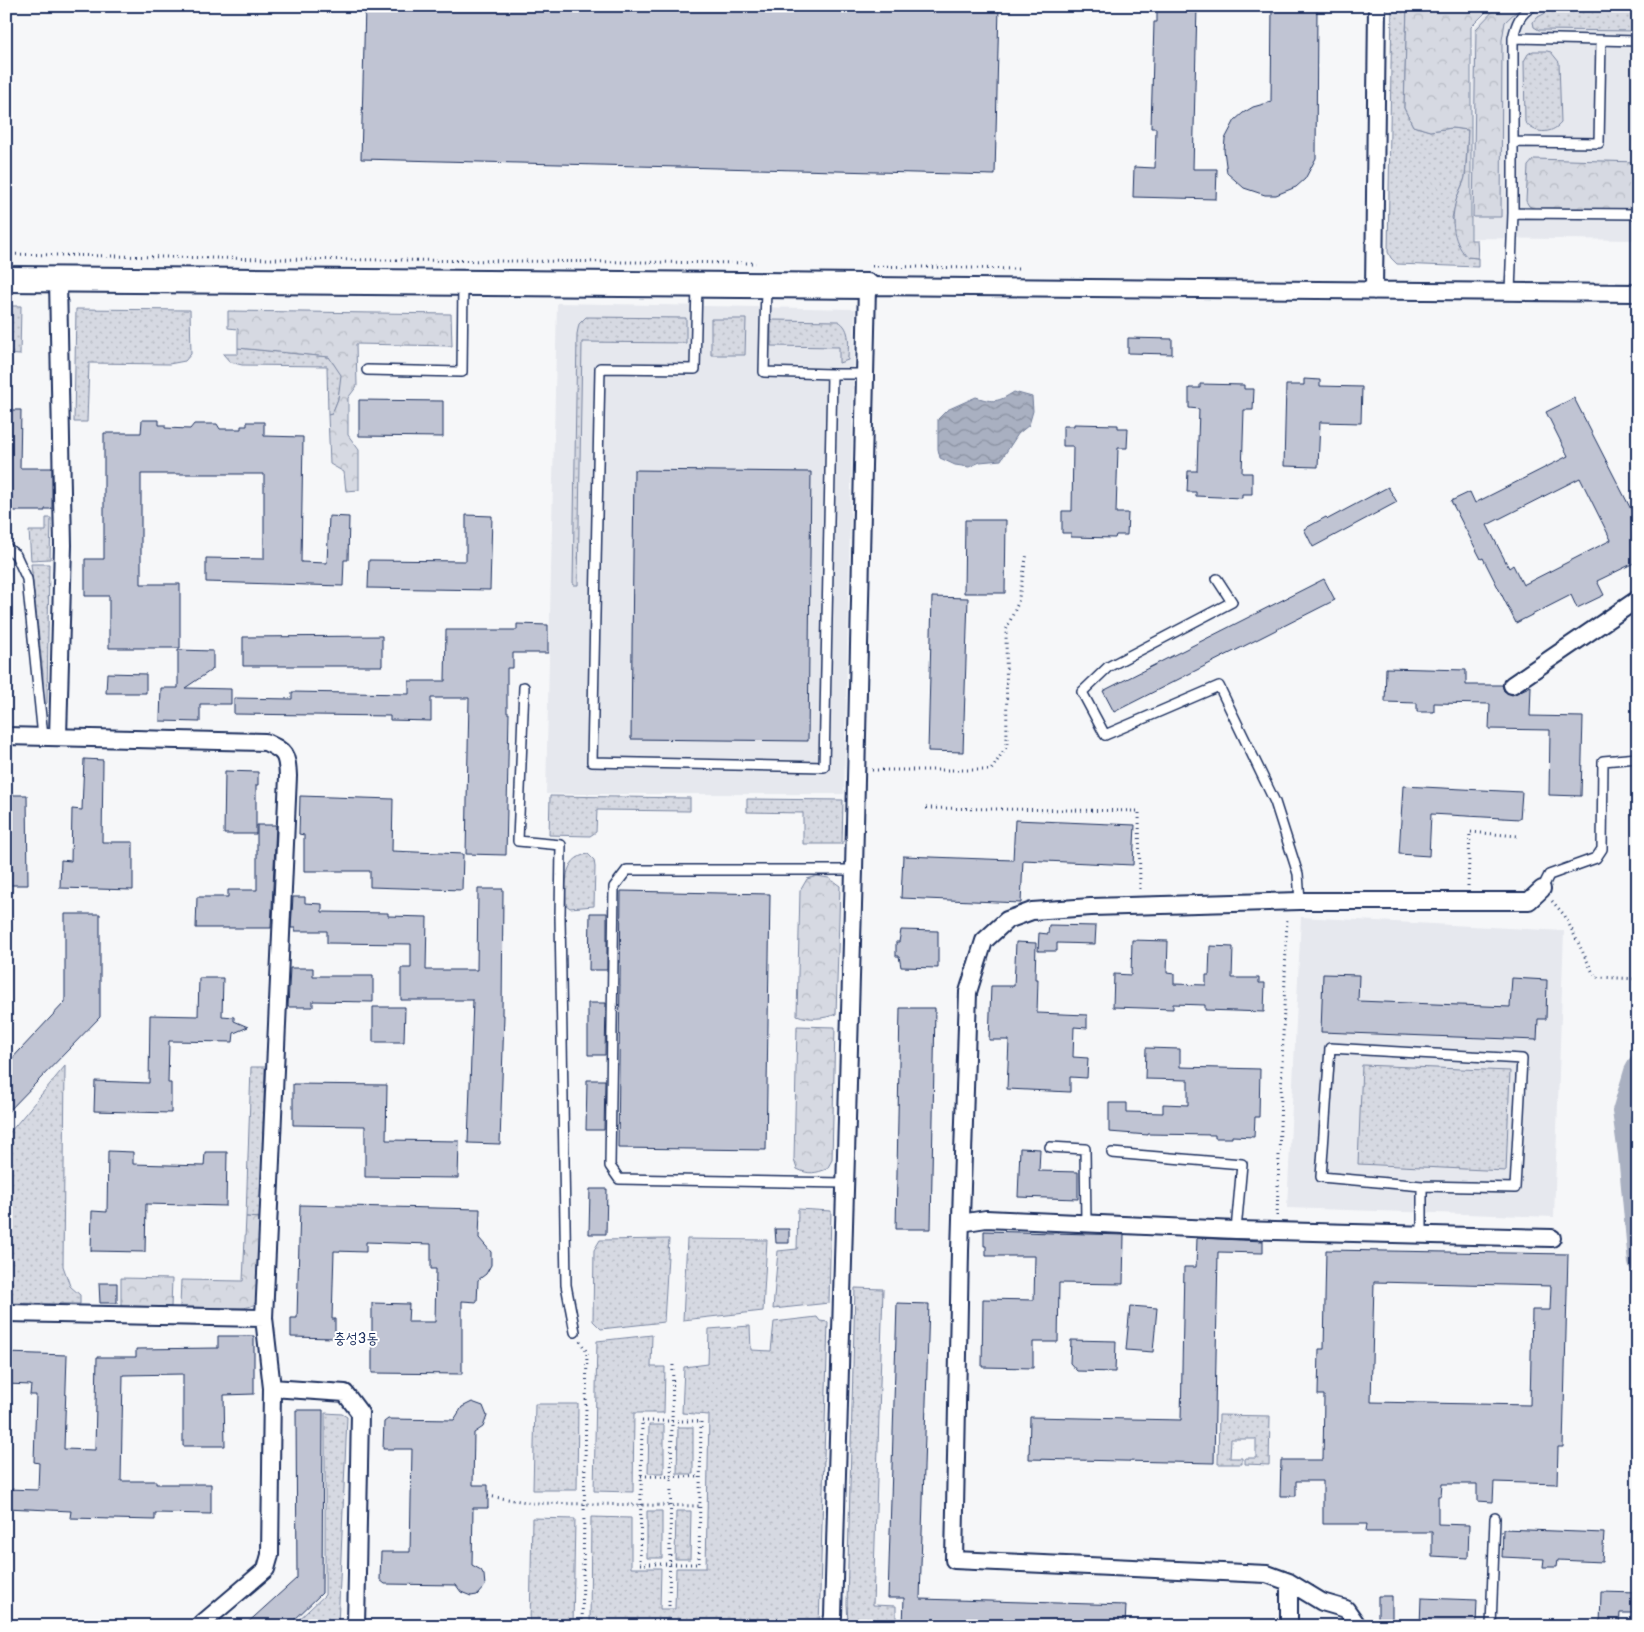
<svg xmlns="http://www.w3.org/2000/svg" width="1644" height="1632" viewBox="0 0 1644 1632" font-family="Pangolin,'Poor Story',sans-serif">
	<defs>
		<pattern id="grass-dots" width="8" height="8" patternUnits="userSpaceOnUse" patternTransform="scale(1.25)"><rect width="8" height="8" fill="#d6d9e2"/><path d="M2 2h.1M6 6h.1" fill="none" stroke="#b7bbc4" stroke-width="1.8" stroke-linecap="round"/></pattern>
		<pattern id="forest-crowns" width="20" height="18" patternUnits="userSpaceOnUse" patternTransform="scale(1.25)"><rect width="20" height="18" fill="#d6d9e2"/><path d="M2 6a3 3 0 1 1 6 0M12 15a3 3 0 1 1 6 0" fill="none" stroke="#b7bbc4"/></pattern>
		<pattern id="water-waves" width="16" height="10" patternUnits="userSpaceOnUse" patternTransform="scale(1.25)"><rect width="16" height="10" fill="#a9b0c1"/><path d="M0 5q4-4 8 0t8 0" fill="none" stroke="#8990a0"/></pattern>
	</defs>
	<rect width="100%" height="100%" fill="#f6f7f9"/>
	<filter id="ink" filterUnits="userSpaceOnUse"><feTurbulence type="fractalNoise" baseFrequency=".02" numOctaves="2"/><feDisplacementMap in="SourceGraphic" scale="10" xChannelSelector="R" yChannelSelector="G"/><feConvolveMatrix kernelMatrix="1 2 1 2 8 2 1 2 1" color-interpolation-filters="sRGB"/></filter>
	<g filter="url(#ink)">
		<path fill="#e6e8ee" d="M1494,6H1638V240L1472,238L1473,28Z
			M557,303L855,309L844,794H546Z
			M1301,917L1564,931L1554,1217L1287,1208Z"/>
		<path fill="url(#grass-dots)" stroke="#7884a0" d="M1392,6H1407L1404,108L1413,126L1430,131L1452,128L1468,130L1465,178L1457,197L1452,218L1467,257L1478,258V267L1397,264L1391,258L1388,252Z
			M1559,6H1638V31L1539,30L1534,27L1533,22L1536,18Z
			M1533,51H1547L1551,52L1559,62L1561,123C1551,135 1534,134 1525,122L1524,61L1528,54Z
			M6,306H21L20,355L6,354Z
			M76,309L190,310L191,354L185,361L169,364L89,363L87,422H74Z
			M586,317L686,318V343L582,342L578,585H573L577,334L579,324Z
			M711,319H746L745,355H711Z
			M771,320L838,321C852,328 848,347 848,360L839,363V347L771,346Z
			M238,348L330,357L342,375L338,399L332,414L328,415L327,366L242,365L230,362L223,354H238Z
			M46,518H51L50,559L31,560L29,531H46Z
			M31,564H49L47,703L43,707V674Z
			M550,796L690,798V811L597,810L596,832L590,836L549,835Z
			M747,799L843,800L842,844H803V813L747,812Z
			M588,854L594,860L595,867L594,906L570,908L566,905C566,885 562,858 588,854Z
			M1362,1065L1510,1071L1506,1171L1358,1164Z
			M65,1066L63,1266L70,1286L80,1295V1304L6,1303V1137Z
			M251,1067H265L260,1218L246,1217Z
			M798,1209L831,1211L829,1303L773,1309L778,1251L797,1249Z
			M669,1239L664,1322L601,1329L593,1321L594,1250L600,1240Z
			M687,1239L767,1240L763,1311L683,1320Z
			M855,1288L883,1289L873,1605L896,1606V1626H849L848,1624L847,1604Z
			M817,1317L820,1321L828,1322L819,1626H590L591,1517L631,1518V1568H661L660,1609H675L676,1568H706L709,1415L682,1413L684,1367L708,1364L709,1329L750,1326L751,1350L771,1351L774,1322Z
			M652,1335L651,1367H665L664,1413H634L633,1492L594,1491L597,1341Z
			M535,1404H578L577,1490H533Z
			M325,1413L342,1414L347,1417L338,1626H292L325,1595Z
			M1219,1415L1270,1416L1269,1465L1245,1464V1458H1256V1439H1231L1230,1458H1242V1464H1218Z
			M649,1425H664V1473H648Z
			M678,1427H693V1474H677Z
			M647,1511H662V1558H647Z
			M676,1511H691L690,1559H675Z
			M532,1518L575,1519L573,1626H530Z"/>
		<path fill="url(#forest-crowns)" stroke="#7884a0" d="M1407,6H1492L1471,27V240H1477L1478,258L1467,257C1451,240 1450,216 1458,195C1460,189 1464,183 1465,177C1467,162 1467,145 1468,130L1452,128L1430,131L1413,126L1404,108Z
			M1498,6H1522L1505,22L1502,40L1501,217H1473L1476,29Z
			M1534,159L1638,162V211L1535,209L1529,206L1526,201L1528,166Z
			M228,311L451,314L452,346L356,344L357,386L348,398V435L359,450V490L346,491L344,472L330,464L328,415L332,414L338,399L341,375L329,357L238,348V329L228,328Z
			M817,876L829,878L840,886L836,1014C825,1019 808,1020 797,1015L800,891L807,879Z
			M797,1026L835,1027L832,1160L827,1169C816,1173 809,1175 797,1169L794,1160Z
			M246,1217L260,1218L257,1300C253,1307 249,1307 242,1308L180,1307L181,1280L243,1281Z
			M121,1278L172,1279L171,1307L121,1306Z"/>
		<path fill="url(#water-waves)" stroke="#707c99" d="M1014,392L1032,397L1033,411L1029,425L1018,434L1001,460L980,462L969,467L955,465L940,458L938,449V419L947,410L976,397C994,403 998,402 1014,392Z"/>
		<g fill="none" stroke-linecap="round" stroke-linejoin="round">
			<path stroke="#a9b0c1" stroke-width="18" d="M1637,1263L1627,1154L1621,1111L1633,1071L1638,1062"/>
		</g>
		<path fill="#c0c4d3" stroke="#1b2f5e" fill-rule="evenodd" d="M365,6H999L995,175L361,159Z
			M1157,6H1197L1193,169H1217L1216,199L1133,197L1134,167L1155,168L1156,128H1151L1154,22H1157Z
			M1272,6H1317L1316,158L1305,179L1296,187L1276,195H1265L1244,188L1227,173L1224,150L1225,139L1235,120L1243,113L1253,107L1271,102Z
			M1128,338L1172,339V354L1128,353Z
			M1304,379L1320,380V386L1362,387L1361,423L1320,422L1318,467L1284,466L1286,385H1304Z
			M1200,384L1244,385V389H1254L1253,410H1244L1242,473H1252V494H1242V498L1196,496V492H1187L1188,471H1197L1199,409L1189,408V388H1200Z
			M1574,398L1638,523V561L1597,581L1604,595L1577,608L1571,595L1516,623L1483,558L1481,559L1451,501L1470,492L1475,503L1568,456L1546,412ZM1580,478L1611,540L1523,585L1513,565L1509,568L1487,525Z
			M359,400L443,401V437L359,436Z
			M6,410H21L20,468H52V509H45V511H6Z
			M142,420H159V425H165V428L190,429L194,424H217L220,429H241V426H247V422H264V436L303,437L301,562L327,563L329,516L349,517L348,560H344L343,586L206,582V558L264,559V474H141V584H180V648H109V596H85V559H104V433H141Z
			M1074,424L1118,425V428H1128L1127,448H1118L1116,513H1128L1127,535H1116L1115,538L1071,537V533H1062V511H1072L1073,446H1063V426H1074Z
			M634,470L811,472L808,741L631,739Z
			M1388,487L1397,502L1313,547L1304,529L1326,517L1328,519Z
			M466,515L492,516L490,590L368,588L369,560L466,561Z
			M965,520H1006L1005,593H964Z
			M1324,579L1335,600L1114,712L1103,691Z
			M932,597L968,598L963,752L928,751Z
			M517,624L548,625V653H513V668H507V713H509L506,855L466,854L469,698H431V721L390,720V716L234,714V698L292,699V692L409,694V681H445L446,630H517Z
			M382,636V666H243V637Z
			M178,650L213,651V669L185,688L231,689V704H200V722L160,721L161,688H178Z
			M1386,668L1466,670V685H1502L1504,691L1512,695L1531,686L1530,716L1583,717L1581,796L1549,795L1550,730L1489,729L1490,704L1434,703V712H1417V703L1385,702Z
			M107,673L146,674V693H106Z
			M84,759L103,760L102,842H133V890L60,888L61,860L71,861L72,809L82,810Z
			M225,771L258,772V785H256V834H224Z
			M1403,786L1522,792L1520,819L1431,814L1429,856L1399,854Z
			M6,795H27L28,885H6Z
			M300,796L393,799L392,851L463,854L462,890L370,887V871H304V835L299,834Z
			M1015,820L1135,825L1133,865L1023,860L1021,903L901,898L903,856L1013,860Z
			M257,825H276L271,928H196L197,897H228V890H257Z
			M478,889H503L502,1015H504L500,1144L468,1143L473,1000H401V968H411V944L327,943V931H295V928H291L293,897H305V903L322,904V912L388,913V916L427,917L426,970H477Z
			M621,891L770,894L766,1150L618,1148Z
			M590,913H607V970H589Z
			M65,914H100V1017L6,1114V1065L65,1002Z
			M1049,925L1096,926L1095,944L1057,943V951H1038L1039,933L1048,934Z
			M901,930L938,931V968L901,967L899,956H896V942H899Z
			M1132,940L1168,941L1167,973L1174,974V984L1206,985V975H1209L1210,946L1233,947L1232,978H1259V983H1265L1264,1012L1205,1010V1005L1173,1004V1009L1113,1007L1114,974L1131,975Z
			M1016,942L1036,943L1035,979H1038L1037,1013L1087,1015V1028L1074,1027L1073,1057L1088,1058L1087,1078L1070,1077V1092L1007,1089L1009,1040H989L991,986H1014Z
			M290,968H313V976H373V1002L313,1001V1007H288Z
			M1323,974L1359,975L1358,1001L1510,1007L1512,978L1547,980L1546,1019H1538L1537,1040L1321,1032Z
			M199,978H223L222,1016L234,1017V1021L248,1027L234,1033L233,1042L169,1041L168,1083H171V1113L94,1111L95,1081L149,1083L150,1015L198,1016Z
			M588,1003H606L605,1055H588Z
			M373,1007H405L404,1042H373Z
			M900,1008H935L931,1229H896Z
			M1146,1048L1180,1049V1067L1260,1069L1259,1117H1255L1254,1137L1232,1136V1138H1215V1135L1148,1134V1135L1109,1132V1103H1127V1112L1163,1113V1104L1188,1105V1080L1145,1079Z
			M587,1080H605L604,1130H586Z
			M293,1084L387,1085L386,1140L459,1141L458,1178L365,1177V1126L293,1125Z
			M1020,1148L1040,1149L1039,1171L1078,1172V1199L1018,1197Z
			M108,1151L133,1152V1164L204,1166L205,1152H227L226,1206L146,1204L145,1252L91,1251L92,1211L107,1212Z
			M590,1189H607L606,1234H589Z
			M300,1205L480,1209L479,1238L491,1252V1265L486,1274L478,1280L477,1302L462,1301V1374L372,1373V1303L409,1304L408,1322H435L436,1269H431V1244L366,1242V1252L334,1251L332,1319H335V1338L291,1337V1318H297Z
			M775,1229H789V1243H776Z
			M984,1231L1124,1235L1123,1284L1059,1283L1058,1342H1033V1368L982,1367L983,1299L1034,1300L1035,1256H986V1246H984Z
			M1197,1238L1263,1241V1253L1218,1252L1214,1463L1029,1459L1030,1417L1181,1420L1184,1267H1196Z
			M1326,1250L1568,1254L1563,1447H1558L1557,1484L1494,1482L1493,1502L1477,1501V1484H1442L1441,1496H1438V1524L1469,1525L1468,1558L1432,1556V1532H1366L1367,1524H1323V1481H1296V1496H1280L1281,1460H1323L1324,1395H1318L1319,1349H1324ZM1374,1282L1551,1286L1550,1310H1532L1530,1405L1371,1402Z
			M99,1283H117V1303H100Z
			M897,1303L929,1304L920,1599L1126,1605L1125,1626H903L904,1598H888Z
			M1130,1306L1157,1308L1153,1352L1126,1350Z
			M218,1336H254V1394L224,1395L225,1446H183V1374L123,1375L121,1481H156V1484H211V1514L155,1513V1520L70,1518L71,1511L6,1508V1489L38,1490L39,1463L34,1462L36,1395H30L31,1385L6,1384V1353L67,1355L64,1449L95,1450L97,1357H136V1349L218,1348Z
			M1071,1340L1116,1341L1115,1372L1077,1371L1070,1363Z
			M472,1402L483,1406L487,1416L483,1427L474,1433L473,1485H488V1508H473L472,1565L481,1570L484,1575L485,1586L477,1595L471,1596L461,1592L456,1585L385,1584L380,1580L381,1552H410L412,1449H383L384,1422L388,1419L454,1420L462,1407Z
			M296,1410H323L322,1593L288,1626H244L297,1578Z
			M1503,1529L1604,1533L1602,1562L1558,1560L1557,1567H1543L1544,1559L1502,1557Z
			M1601,1592L1638,1593V1613H1620L1619,1626H1600Z
			M1378,1596H1392V1626H1378Z
			M1421,1598L1477,1600L1476,1626H1420Z"/>
		<g fill="none" stroke-linecap="round" stroke-linejoin="round">
			<g stroke="#1b2f5e" stroke-width="12">
				<path id="lane" d="M1513,38C1516,24 1520,13 1533,6
					M1513,142L1599,143L1601,41
					M1513,213V38L1638,41
					M697,285L695,369L600,368L592,762L824,767L832,374L764,372L766,286
					M1510,292L1513,213L1638,214
					M367,370L462,372L463,283
					M832,374H865
					M6,547L16,555L27,579L43,737
					M1217,579L1232,602L1108,667L1082,692L1105,735L1219,686L1275,802L1298,874L1300,901
					M524,687L518,841L561,845L560,916L566,1285L575,1332
					M1542,889L1549,875L1596,858L1602,849L1603,761L1638,758
					M1050,1147L1085,1149L1086,1223
					M1112,1153L1242,1164L1236,1230
					M844,1183L619,1179L610,1166L614,887L627,870H854
					M1422,1234V1186L1321,1177L1330,1048L1522,1059L1515,1188L1422,1186
					M1491,1626L1495,1518"/>
			</g>
			<g stroke="#1b2f5e" stroke-width="20">
				<path id="street" d="M1374,291L1377,6
					M1512,685L1638,599
					M6,736L265,742C285,751 287,754 288,776L264,1318
					M58,737L63,545L58,280
					M961,1223L986,1219L1236,1230L1552,1238
					M6,1313L264,1318L272,1388L345,1393L360,1413L356,1626
					M1289,1582V1626
					M199,1626L266,1569L270,1555L272,1388
					M831,1626L833,1616L854,870L867,286L1638,293
					M1358,1626L1346,1609L1322,1602L1289,1582L1267,1574L954,1560L960,1251L968,992L984,941L1007,920L1032,911L1091,907L1300,901H1529L1542,889"/>
			</g>
			<g stroke="#1b2f5e" stroke-width="28">
				<path id="secondary" d="M6,279L867,286"/>
			</g>
			<path stroke="#1b2f5e" stroke-width="3" stroke-dasharray="1 4" stroke-linecap="butt" d="M6,254L270,259L756,263
				M872,266L1018,269
				M872,770H991L1007,746L1006,630L1018,603L1027,553
				M926,808L1139,811L1140,890
				M1468,886L1470,832L1518,836
				M1552,901L1565,916L1592,971L1596,977L1638,979
				M1277,1216L1287,917
				M580,1341L587,1352L582,1626
				M642,1421H701L699,1564H640Z
				M641,1476L700,1477
				M488,1496L533,1503L700,1506
				M669,1606L673,1362"/>
			<use href="#lane" stroke="#fff" stroke-width="9"/>
			<use href="#street" stroke="#fff" stroke-width="16"/>
			<use href="#secondary" stroke="#fff" stroke-width="24"/>
		</g>
	</g>
	<g text-anchor="middle" stroke-width="4" stroke-linejoin="round" paint-order="stroke">
		<g font-size="15" fill="#1b2f5e" stroke="#fff">
			<text x="356" y="1343">충성3동</text>
		</g>
	</g>
	<rect width="1644" height="1632" fill="none" stroke="#fff" stroke-width="25"/>
	<rect x="12" y="12" width="1619" height="1607" fill="none" stroke="#1b2f5e" stroke-width="2" filter="url(#ink)"/>
</svg>
